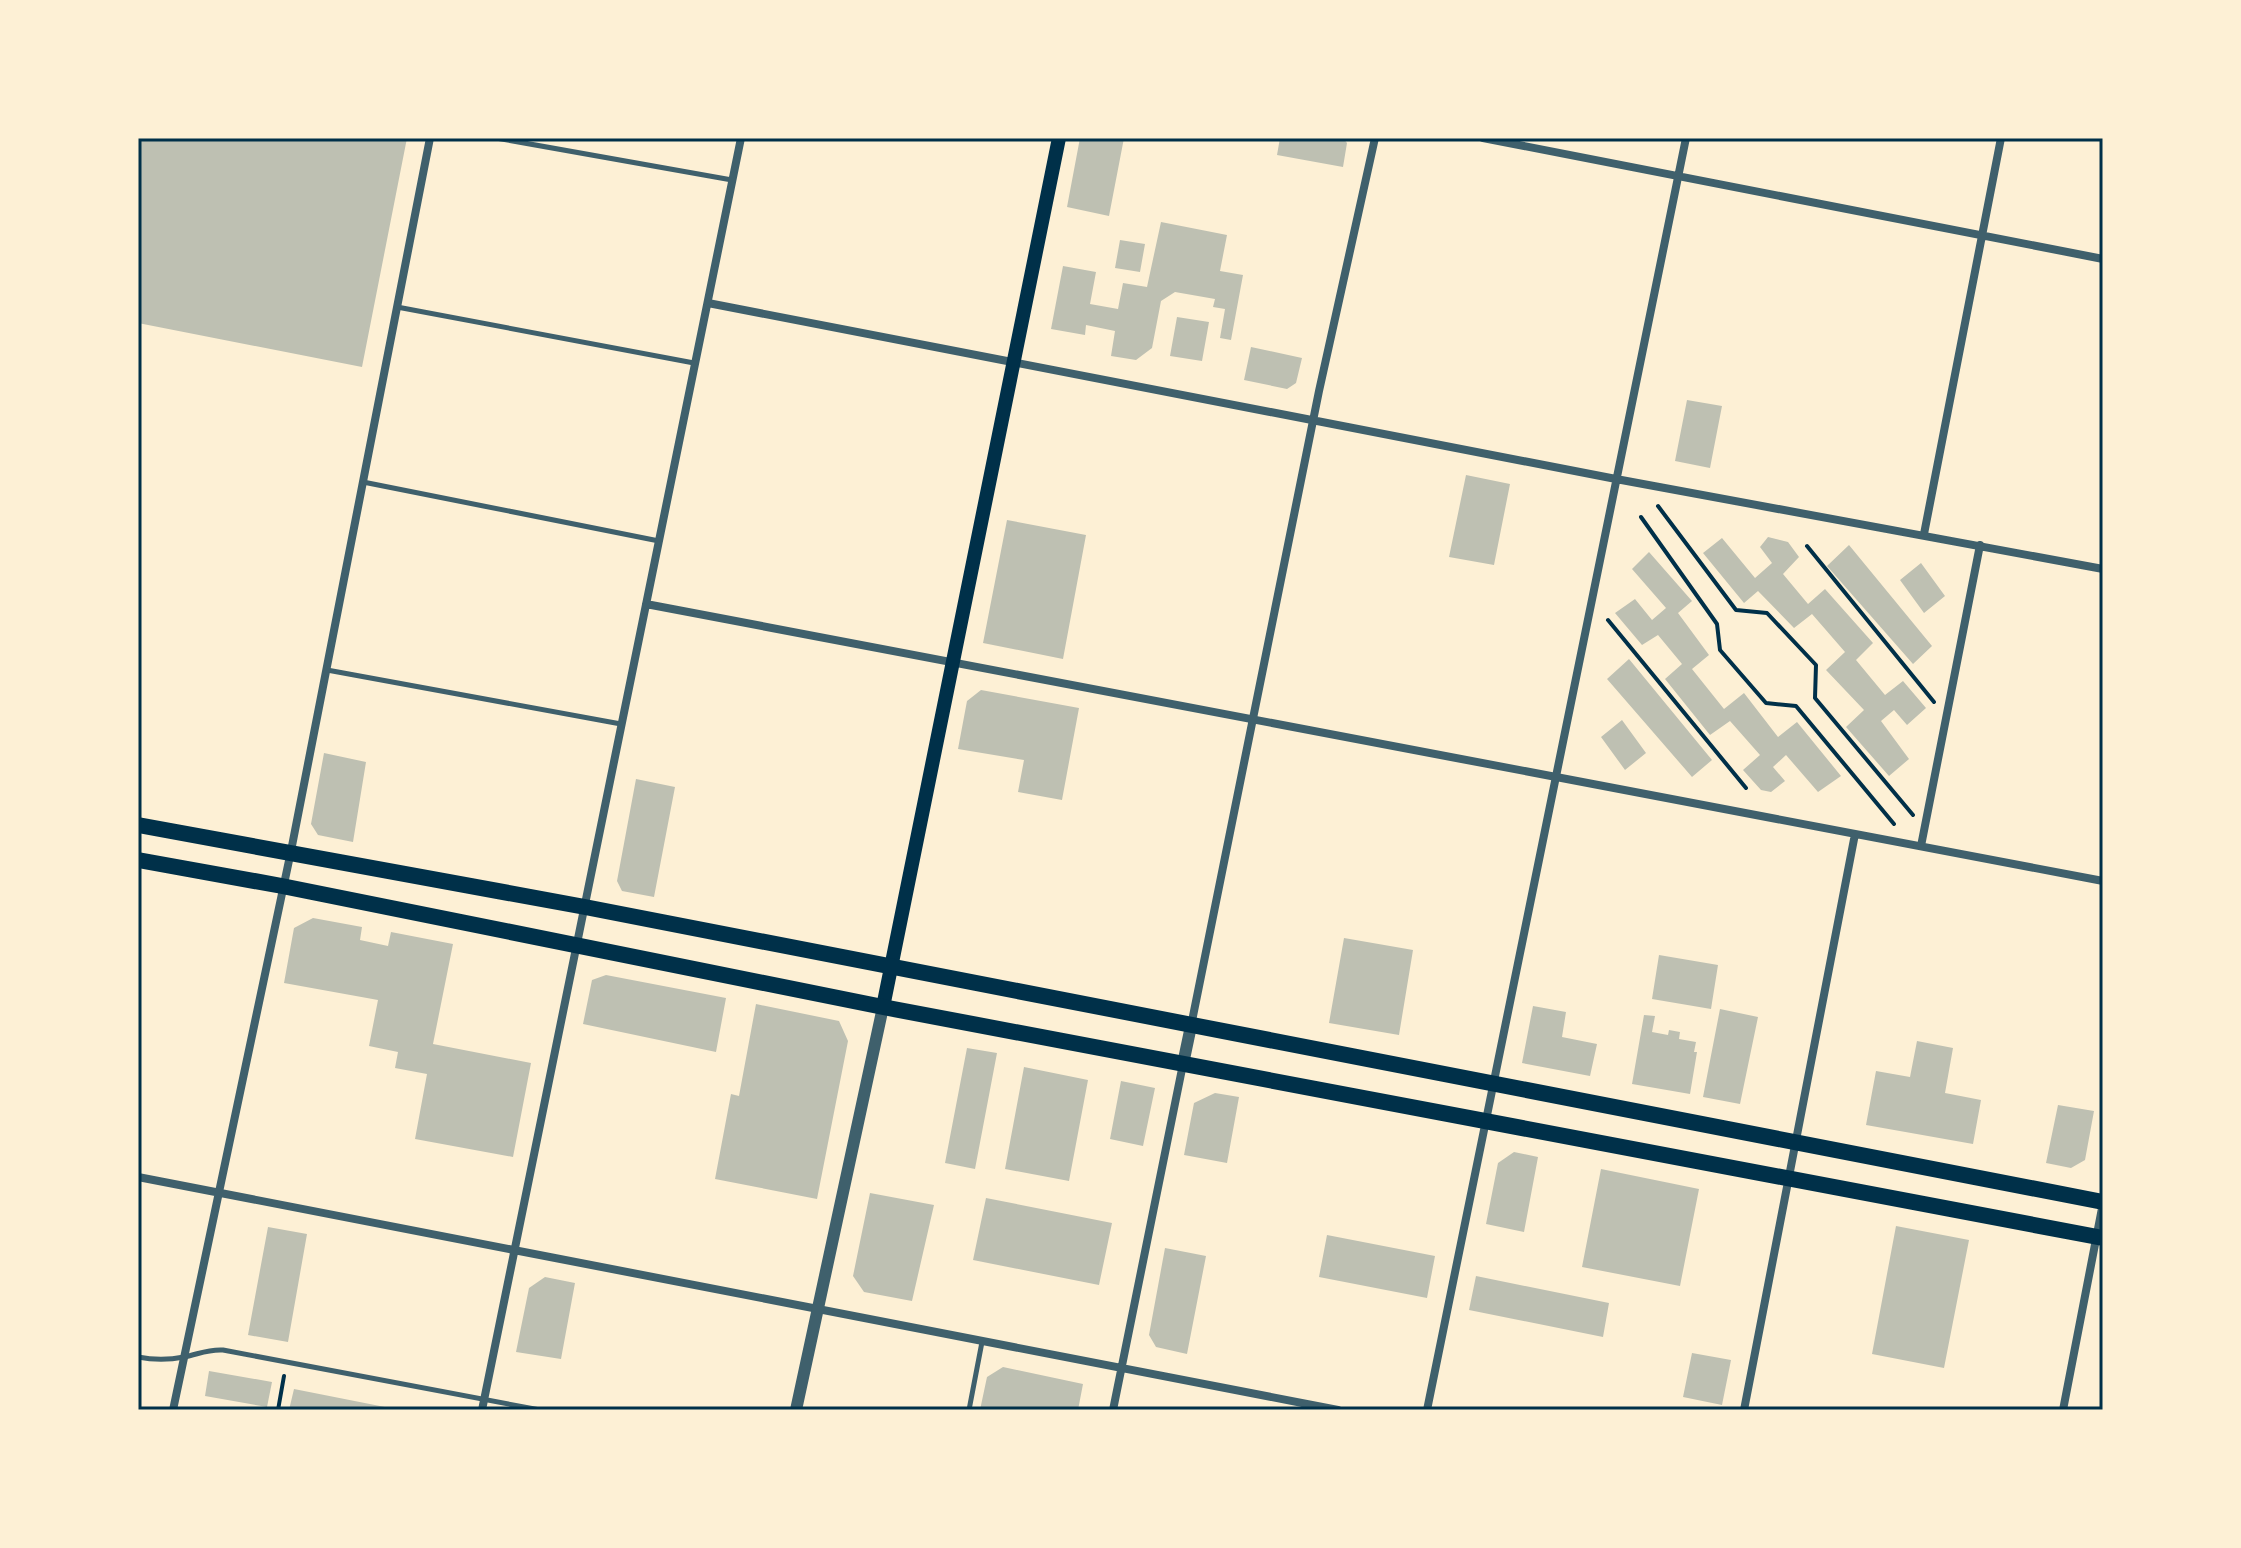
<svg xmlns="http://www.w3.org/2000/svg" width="2241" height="1548" viewBox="0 0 2241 1548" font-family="Mulish,sans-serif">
	<rect width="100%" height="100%" fill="#fdf0d5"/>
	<path fill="#bec0b2" d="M138,138H407L362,367L138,323Z
		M1080,138H1124L1109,216L1067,207Z
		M1280,138H1343L1347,143L1343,167L1277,155Z
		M1161,222L1227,235L1220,271L1243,275L1231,340L1220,338L1225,309L1213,307L1215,299L1175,292L1161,301L1152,348L1136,360L1111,356L1115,331L1086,325L1085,335L1051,329L1063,266L1096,272L1090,304L1118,309L1123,283L1147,287Z
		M1120,240L1145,244L1140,272L1115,268Z
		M1177,317L1209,322L1202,361L1170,356Z
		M1251,347L1302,358L1296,383L1287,389L1244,380Z
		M1687,400L1722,406L1710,468L1675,461Z
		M1466,475L1510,484L1494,565L1449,557Z
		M1007,520L1086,535L1063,659L983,643Z
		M1768,537L1788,542L1799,557L1783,574L1808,604L1825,589L1873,643L1856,660L1885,695L1903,681L1926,708L1907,725L1894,710L1881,721L1909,759L1889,776L1846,727L1864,710L1826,670L1845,652L1812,614L1794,628L1758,591L1744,603L1703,553L1722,538L1755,578L1772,563L1760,547Z
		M1849,545L1932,646L1913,664L1827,566Z
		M1649,552L1692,601L1678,613L1709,655L1692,669L1724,709L1744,693L1778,737L1797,722L1841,776L1818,792L1786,755L1773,767L1785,781L1771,792L1761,790L1743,770L1760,755L1730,721L1710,735L1665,679L1682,664L1658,635L1642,645L1615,613L1635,599L1652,620L1666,608L1632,569Z
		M1921,563L1945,596L1924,613L1900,580Z
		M1629,659L1712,760L1692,777L1607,679Z
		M981,690L1079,708L1062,800L1018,792L1024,760L958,749L967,701Z
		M1622,720L1646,753L1625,770L1601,737Z
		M324,753L366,762L353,842L318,835L311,824Z
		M636,779L675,787L654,897L622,891L617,881Z
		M313,918L362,927L360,940L388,946L391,932L453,944L433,1044L531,1063L513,1157L415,1139L427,1074L395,1068L398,1052L369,1046L378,1000L284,983L294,928Z
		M1344,938L1413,950L1399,1035L1329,1023Z
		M1659,955L1718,965L1711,1009L1652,999Z
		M606,975L726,998L716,1052L583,1024L592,980Z
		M756,1004L839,1021L848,1041L817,1199L715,1179L731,1094L739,1096Z
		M1533,1006L1566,1012L1562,1037L1597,1044L1590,1076L1522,1063Z
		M1720,1009L1758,1017L1740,1104L1703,1097Z
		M1644,1015L1655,1016L1652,1032L1668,1035L1669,1030L1680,1032L1679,1039L1696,1042L1694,1052H1697L1690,1094L1632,1084Z
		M1917,1041L1953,1048L1945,1093L1981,1100L1973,1144L1866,1125L1876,1071L1910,1077Z
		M967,1048L997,1053L975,1169L945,1163Z
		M1024,1067L1088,1080L1069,1181L1005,1169Z
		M1121,1081L1155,1088L1143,1146L1110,1139Z
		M1215,1093L1239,1097L1227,1163L1184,1155L1194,1103Z
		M2058,1105L2094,1111L2085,1160L2071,1168L2046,1163Z
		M1514,1152L1538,1157L1524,1232L1486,1224L1498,1163Z
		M1601,1169L1699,1189L1680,1286L1582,1267Z
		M870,1193L934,1205L912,1301L864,1292L853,1276Z
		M986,1198L1112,1223L1099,1285L973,1260Z
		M1896,1226L1969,1240L1944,1368L1872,1354Z
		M268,1227L307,1234L288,1342L248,1335Z
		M1327,1235L1435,1256L1427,1298L1319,1277Z
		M1165,1248L1206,1256L1187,1354L1156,1347L1149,1335Z
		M1476,1276L1609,1303L1603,1337L1469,1310Z
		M545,1277L575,1283L561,1359L516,1352L529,1288Z
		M1692,1353L1731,1360L1722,1405L1683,1397Z
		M1003,1367L1083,1384L1078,1410H980L987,1377Z
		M209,1371L272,1382L267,1407L205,1396Z
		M294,1389L395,1409V1410H289Z"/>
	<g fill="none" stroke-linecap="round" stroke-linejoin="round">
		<path stroke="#003049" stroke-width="4" d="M1658,506L1736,610L1767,613L1816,665L1815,698L1913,815
			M1641,517L1717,624L1720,650L1766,703L1796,706L1894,824
			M1807,546L1934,702
			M1608,620L1746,788
			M193,1409L196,1410
			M278,1410L284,1376"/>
		<path stroke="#3f606c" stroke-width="5" d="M496,138L732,180
			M397,307L694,363
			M363,482L659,541
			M327,670L621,724
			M138,1357C153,1360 169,1360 184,1357C199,1354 208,1349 223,1350L540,1410
			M969,1410L982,1342"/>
		<path stroke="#3f606c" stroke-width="8" d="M1483,138L2103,259
			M708,303L1616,479L2103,569
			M1924,534L2001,138
			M646,604L2103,881
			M1921,846L1980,545
			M1191,1026L1319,391L1375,138
			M138,1177L1338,1410
			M173,1410L291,851L430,138
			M482,1410L741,138
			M1113,1410L1183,1064
			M1427,1410L1686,138
			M1744,1410L1855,834
			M2063,1410L2103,1203"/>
		<path stroke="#3f606c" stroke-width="12" d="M1183,1064L1191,1026
			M796,1410L883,1007"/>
		<path stroke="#003049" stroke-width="14" d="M883,1007L1059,138"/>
		<path stroke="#003049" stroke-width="16" d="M138,825L585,907L2103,1202
			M138,860L282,886L883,1007L2103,1238"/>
	</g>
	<rect width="2241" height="1548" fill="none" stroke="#fdf0d5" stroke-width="280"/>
	<rect x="140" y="140" width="1961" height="1268" fill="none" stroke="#003049" stroke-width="3"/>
</svg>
